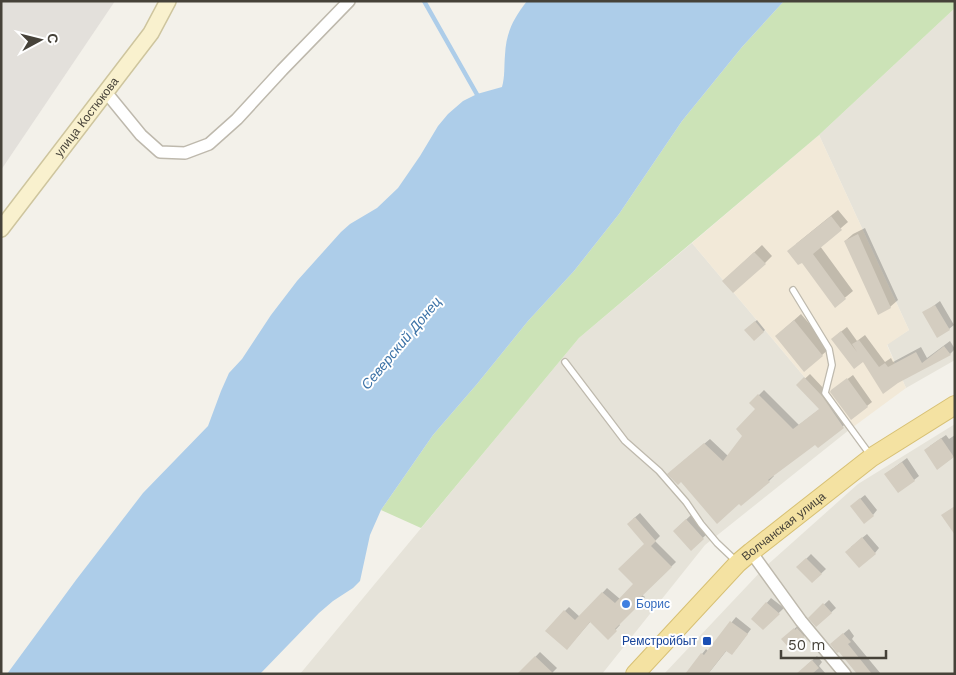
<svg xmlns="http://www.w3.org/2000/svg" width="956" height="675" viewBox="0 0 956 675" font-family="'Work Sans',sans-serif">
	<rect width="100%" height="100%" fill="#f3f1ea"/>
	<path fill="#e6e3d9" d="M955,8V360L906,388L887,344L909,330L819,135Z
		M692,243L849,430L705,545L602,674H300L579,338Z
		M955,424V674H664L765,567L858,484Z"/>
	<path fill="#f2e9d8" d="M819,135L909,330L887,345L906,388L849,430L692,243Z"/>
	<path fill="#e3e0db" d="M1,1H115L1,170Z"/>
	<path fill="#cce3b7" d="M784,1H955V8L819,135L579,338L421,528L381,510L433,435L477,384L528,321L574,271L619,214L682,121L742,47Z"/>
	<path fill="#adcde9" d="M527,1H784L742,47L682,121L619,214L574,271L528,321L477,384L433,435L381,510L370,535L360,581L353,588L333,601L319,613L260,674H7L76,580L143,493L208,426L221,391L229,373L242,359L271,315L297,281L341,232L350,224L377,208L398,188L420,156L438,126L448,114L463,101L477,94L502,87C505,77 504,66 505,55C506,33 513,19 527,1Z"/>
	<path fill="#0003" d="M838,210L848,222L820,246L853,291L835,306L796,244Z
		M865,228L898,300L890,307L845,241L853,234Z
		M762,245L772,256L765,263L731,274Z
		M940,301L954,325L949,329L924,313Z
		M801,314L830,348L805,370L784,329Z
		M757,320L765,330L754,340L746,330Z
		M847,327L857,341L865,335L885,362L891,358L893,362L921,347L927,358L950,341L955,349L950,354L897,382L863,360L838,334Z
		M810,374L826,391L848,422L818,446L816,443L773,475L774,476L769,481L674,469L710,439L728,456L744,435L757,409L751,403L764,390L799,425L820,409L798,385Z
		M853,375L872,402L867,406L834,389Z
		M946,435L949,439L955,435V456L938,468L930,446Z
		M907,458L919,476L914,480L891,470Z
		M865,495L877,510L873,515L856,502Z
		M640,513L660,536L655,541L676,562L642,595L645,597L619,624L620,625L608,638L591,621L571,644L565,611L569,607L580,617L607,588L620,599L635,584L646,544L633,519Z
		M691,515L708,533L691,549L674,531Z
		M867,534L879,548L875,553L851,547Z
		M811,554L826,569L812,582L798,567Z
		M771,598L784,608L763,628L753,619Z
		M829,600L836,608L816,626L810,618Z
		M736,617L751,629L736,649L727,650L708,674L702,654L706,649L708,651Z
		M799,625L808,632L804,636L787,635Z
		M849,629L854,636L852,639L881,674H859L836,640Z
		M540,652L557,668L551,674H519Z
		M817,656L822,662L819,666L826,674H805L806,666Z"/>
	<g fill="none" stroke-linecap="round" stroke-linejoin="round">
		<path stroke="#adcde9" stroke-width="4.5" d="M424,1L479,98"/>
	</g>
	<path fill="#d4cdc0" d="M831,216L842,230L813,254L846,299L835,308L802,263L798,265L787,251Z
		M858,234L891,308L878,315L844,241Z
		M754,252L766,264L733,293L722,281Z
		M935,305L950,330L937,338L922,312Z
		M794,320L823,356L804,372L775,336Z
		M755,321L764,332L754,341L744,330Z
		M841,331L857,352L852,344L859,340L879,367L885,363L888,367L916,352L922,363L944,346L951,355L898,383L883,394L863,362L854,369L831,339Z
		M804,377L822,396L844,428L818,448L815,445L768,480L770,482L741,506L739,504L717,524L681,482L678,485L667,474L704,443L723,461L742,436L736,429L755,409L749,403L758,394L793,429L819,409L796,385Z
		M847,378L868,407L851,420L830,392L831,390Z
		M941,438L954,457L937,470L924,450Z
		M902,462L915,481L898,493L884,474Z
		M860,498L874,516L864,524L850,506Z
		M955,506V535L941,515Z
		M635,517L656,541L651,546L672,567L638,600L641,603L615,629L617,631L608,640L590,622L567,650L545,631L564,610L575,620L602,592L615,603L633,584L618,569L644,544L627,524Z
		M686,519L704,539L691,551L673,531Z
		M862,537L876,554L859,568L845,552Z
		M806,558L822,574L812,583L796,567Z
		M766,602L780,614L763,630L751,619Z
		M823,603L832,613L816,627L808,618Z
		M730,621L748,634L732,655L726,651L708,674H685L701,653L704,655Z
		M794,628L795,630L797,628L805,637L791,650L781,639Z
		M843,633L851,642L848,644L872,674H857L839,652L837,653L830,644Z
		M535,656L554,674H517Z
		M812,660L819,668L812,674H796Z"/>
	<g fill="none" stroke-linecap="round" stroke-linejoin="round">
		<g stroke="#beb9ad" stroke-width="8">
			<path id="lane" d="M793,290L829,349L832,365L825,393L871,456
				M565,362L625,441L659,471L686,502L701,524L717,543L736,561"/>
		</g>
		<g stroke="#beb9ad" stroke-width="14">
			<path id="street" d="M105,91L141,135L160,152L185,153L209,144L237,119L282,70L349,1
				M751,552L801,621L845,674"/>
		</g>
		<g stroke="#cec59e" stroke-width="18">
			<g id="secondary">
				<path id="s1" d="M1,229L151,33L168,1"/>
			</g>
		</g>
		<g stroke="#d7c074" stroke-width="20">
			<g id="primary">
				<path id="s2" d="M635,674L738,563L751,552L872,457L955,405"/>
			</g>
		</g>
		<use href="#lane" stroke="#fff" stroke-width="5.5"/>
		<use href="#street" stroke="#fff" stroke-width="11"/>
		<use href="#secondary" stroke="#f9f1ce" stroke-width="15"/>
		<use href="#primary" stroke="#f4e2a2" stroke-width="18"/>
	</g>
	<circle fill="#3f7fe0" stroke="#fff" stroke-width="2" cx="626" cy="604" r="5"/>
	<rect fill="#1a4fb4" stroke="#fff" stroke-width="2" x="702" y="636" width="10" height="10" rx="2.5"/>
	<g text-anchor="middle" stroke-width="4" stroke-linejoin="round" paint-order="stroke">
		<g font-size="12" fill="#464239" stroke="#fff">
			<text dy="4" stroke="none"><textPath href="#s1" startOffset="141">улица Костюкова</textPath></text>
			<text dy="4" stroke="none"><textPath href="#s2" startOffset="210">Волчанская улица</textPath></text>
		</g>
		<g font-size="12" fill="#366cbe" stroke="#fff" text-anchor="start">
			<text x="636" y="608">Борис</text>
		</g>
		<g font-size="12" fill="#164399" stroke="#fff" text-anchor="end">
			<text x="697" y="645">Ремстройбыт</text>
		</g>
		<g font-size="14" font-style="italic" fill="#3d73a7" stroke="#fff">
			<text transform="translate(401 343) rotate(-50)" y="5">Северский Донец</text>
		</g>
	</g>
	<rect width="956" height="675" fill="none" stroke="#464239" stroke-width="5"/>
	<g transform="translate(40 40) rotate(83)" stroke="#ffffff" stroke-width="4" paint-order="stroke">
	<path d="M0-4L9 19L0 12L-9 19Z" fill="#464239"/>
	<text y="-8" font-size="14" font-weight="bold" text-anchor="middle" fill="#464239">С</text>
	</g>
	<path d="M781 650v8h105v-8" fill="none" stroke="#464239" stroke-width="2.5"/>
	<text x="788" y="650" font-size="15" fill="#464239" stroke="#ffffff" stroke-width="4" paint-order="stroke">50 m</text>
</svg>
